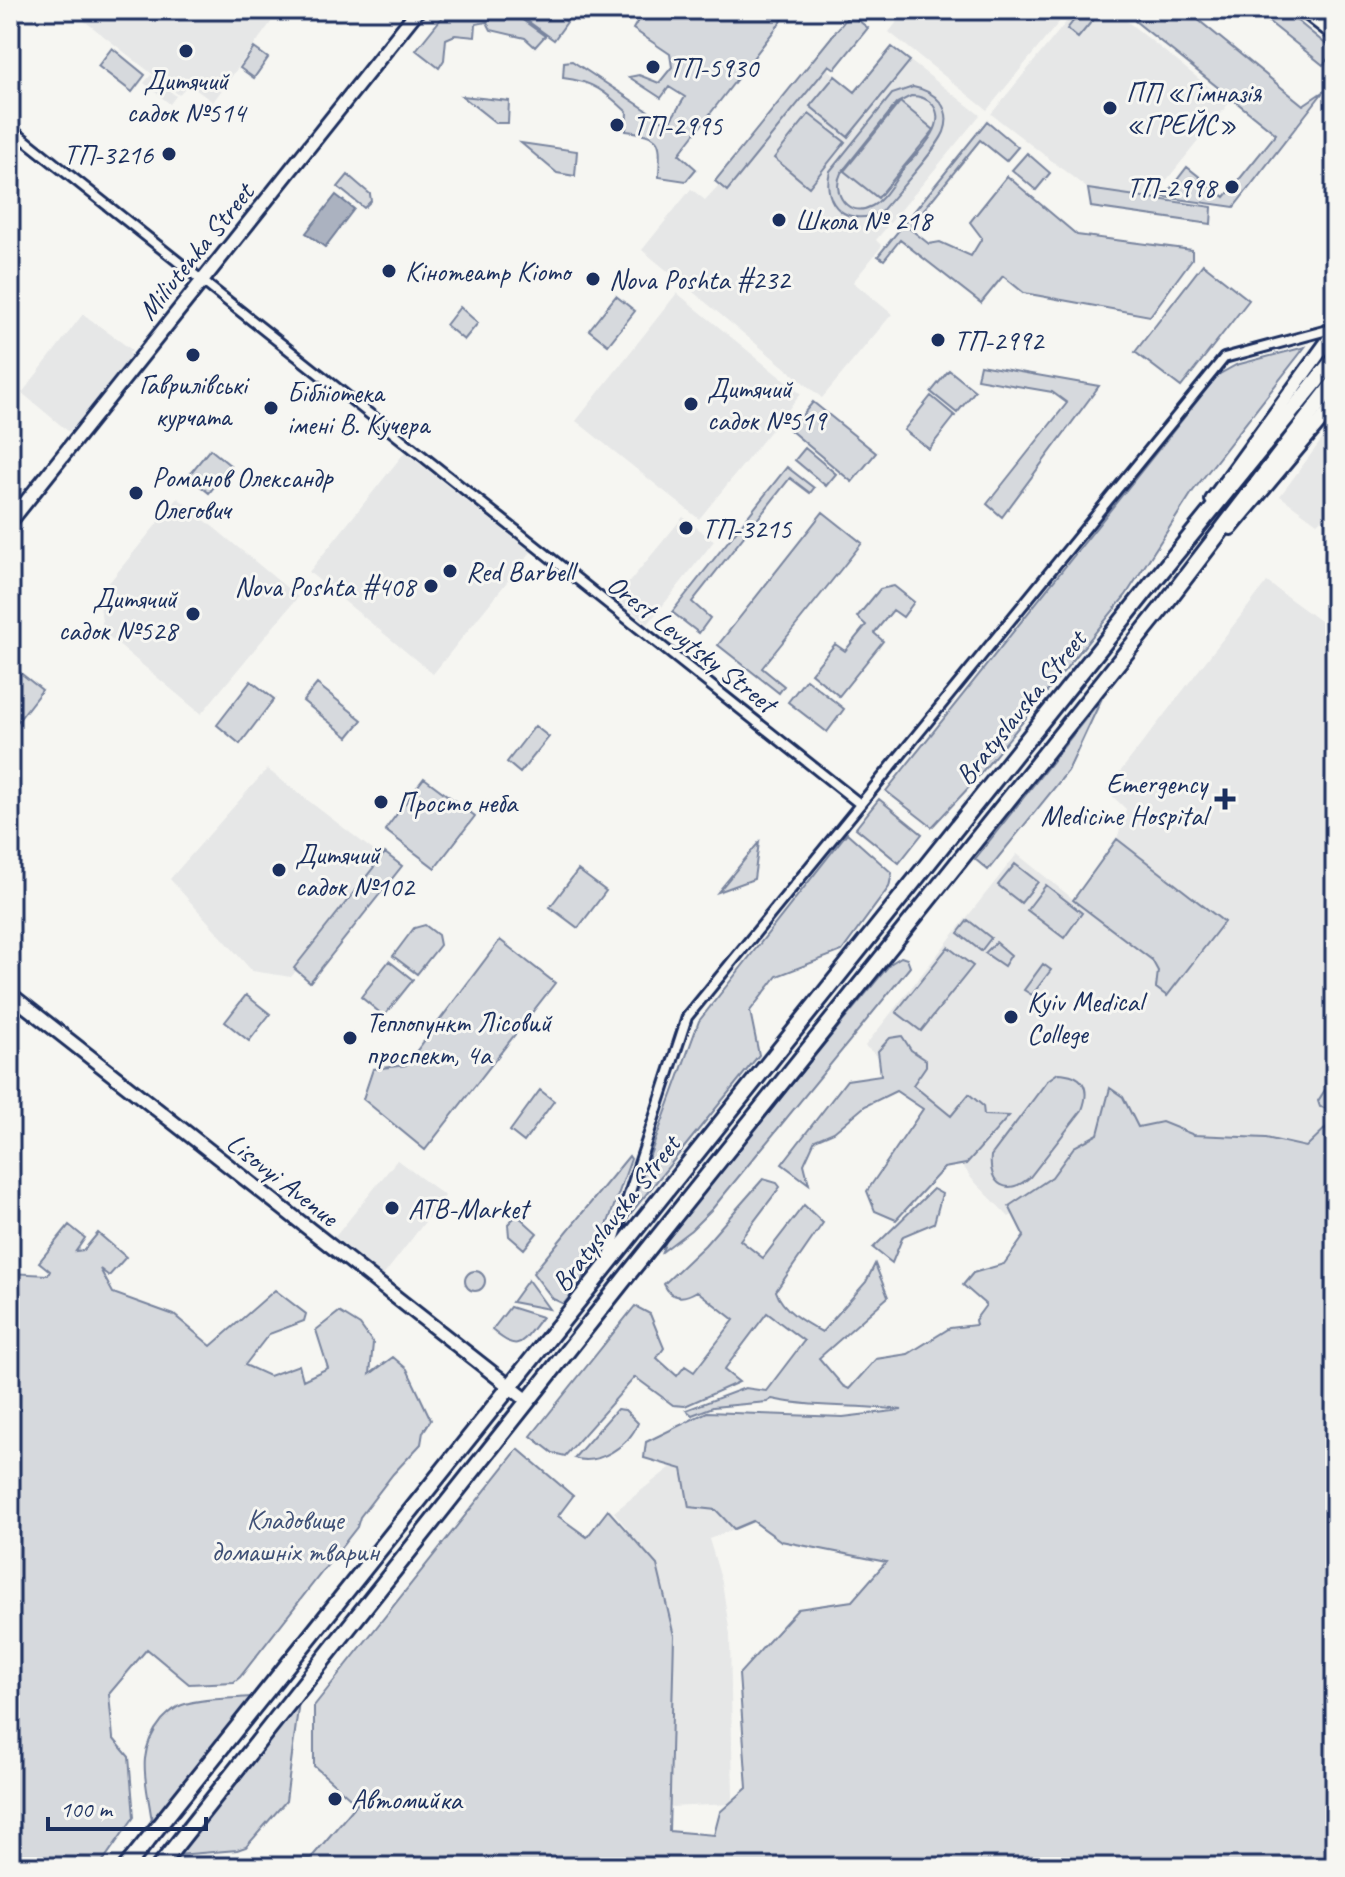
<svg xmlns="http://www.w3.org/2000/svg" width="1345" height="1877" viewBox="0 0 1345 1877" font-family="Caveat,sans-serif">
	<rect width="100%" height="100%" fill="#f6f6f2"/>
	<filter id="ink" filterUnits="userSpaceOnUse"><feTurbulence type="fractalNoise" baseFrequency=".0125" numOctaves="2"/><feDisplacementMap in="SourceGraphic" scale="16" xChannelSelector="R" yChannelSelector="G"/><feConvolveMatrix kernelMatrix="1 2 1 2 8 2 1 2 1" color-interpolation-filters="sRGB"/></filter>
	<g filter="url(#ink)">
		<path fill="#e6e7e7" d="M39,10H280L213,102L188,84L179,95L82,19Z
			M906,10H1069L987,110L889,32Z
			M1076,10H1113L1229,103L1152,198L1088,189L991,114Z
			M892,47L980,115L876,240L882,246L853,282L892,314L822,398L642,250L691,189L705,200L718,186L727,192L827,68L855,92Z
			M151,75L176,96L170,104L144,83Z
			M677,293L801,394L699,519L576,421Z
			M83,314L132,350L129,353L132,355L76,426L74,425L69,432L22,393Z
			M1335,422V507L1317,523L1280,496Z
			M405,452L531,552L433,674L309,572Z
			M178,498L298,597L201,714L103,632L99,595Z
			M683,517L714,541L648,624L616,598Z
			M1267,582L1335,632V1179L1108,1156L1009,1217L971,1178L964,1167L971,1133L865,1046L1017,854L1073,899L1117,839L1126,809L1106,790Z
			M267,769L387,861L291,977L252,971L170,879Z
			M397,1160L445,1196L383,1276L335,1237Z
			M685,1456L729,1508L737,1528L709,1539L722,1582L730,1635L733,1797L731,1804L670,1807L647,1554L614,1512Z"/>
		<path fill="#d6d9dd" stroke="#78849e" stroke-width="2" fill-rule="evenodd" d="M448,10H521L517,16L545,36L535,47L525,38L491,30L487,22L476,24L475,37L455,35L446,39L444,60L439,68L416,50Z
			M527,10H551L567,22L554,40L522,17Z
			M644,10H790L679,154L696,169L686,181L659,177C660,142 665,135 626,131L627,112C606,92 592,81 563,78L564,62L572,61L668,124L685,97L669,87L661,98L629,77L639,75L659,83L672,67L670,54L633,29Z
			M1082,10H1089L1096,16L1078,38L1067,29Z
			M1144,10H1186L1303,105L1324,91L1234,207L1164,197L1187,167L1225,197L1276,134L1135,21Z
			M1254,10H1284L1334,51L1323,65Z
			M850,14L868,28L835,69L829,65L727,191L715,181Z
			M892,47L910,61L848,137L810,106L835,76L855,92Z
			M112,48L145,75L132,92L98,66Z
			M254,48L268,58L254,78L240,68Z
			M913,87C935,91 953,108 944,132C936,151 896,193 881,212C849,228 821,206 830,171L892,94ZM911,96C920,96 927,98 933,105C949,126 917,153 904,168C895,180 885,199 872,206C848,219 831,193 841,173L897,103Z
			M462,96L509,101L508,123H496Z
			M900,102L934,130L878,198L844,171Z
			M809,114L845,142L809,187L774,158Z
			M987,121L1018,147L1006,161L980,140L909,228L929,244L940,242L971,256L982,238L970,222L1007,176L1077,235L1192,250V259L1150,316L1024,293L1003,276L981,303L900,240L884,260L878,256Z
			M521,143L577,151L575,176L557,173Z
			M1027,153L1050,173L1036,190L1012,170Z
			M348,175L370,194L371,201L364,208L338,187Z
			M1088,189L1212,207L1211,224L1091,207Z
			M1203,264L1249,300L1181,387L1135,352Z
			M616,296L635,311L608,345L589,330Z
			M460,307L478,323L464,340L446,325Z
			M1305,347L1193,491L1126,595L972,784L932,827L886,791L1218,375L1236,365Z
			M980,365L1099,386L1002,517L987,504L1067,403L1052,392L977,379Z
			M949,370L975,391L957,413L931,392Z
			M931,396L955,416L929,449L904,430Z
			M813,402L876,453L852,482L790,430Z
			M805,448L836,474L826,486L795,460Z
			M210,449L231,466L209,493L188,476Z
			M787,467L814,488L810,493L790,478L692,602L710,618L699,633L672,612Z
			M823,512L862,543L762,668L784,686L779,693L718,645Z
			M894,586L914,602L903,617L893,610L874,633L883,641L839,696L811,673L835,644L845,651L866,625L857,617L880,589Z
			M18,671L42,690L14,726L10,723V681Z
			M806,679L844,709L827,732L788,702Z
			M251,681L274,699L240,744L217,725Z
			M317,684L362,720L348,737L303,701Z
			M1102,698L1068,771L988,870L975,859Z
			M535,726L549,737L520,773L507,762Z
			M424,778L475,816L435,868L385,830Z
			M879,799L922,834L899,863L856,828Z
			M847,833L892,873L889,887L842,951L777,976L750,1011L759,1055L627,1218L699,1021Z
			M1117,839L1224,922L1167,996L1156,988L1158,971L1152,960L1073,900Z
			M759,842L754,879L718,892Z
			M385,853L402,866L310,982L294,968Z
			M1015,864L1038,882L1021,903L998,885Z
			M578,870L606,891L578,928L550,907Z
			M1046,885L1082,913L1064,938L1027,910Z
			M968,920L991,938L981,951L958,933Z
			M425,925L438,935L440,945L417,974L393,956L414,928Z
			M500,940L555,983L425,1150L363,1099L373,1069L406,1065Z
			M996,942L1011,955L1004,966L985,953Z
			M948,947L973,966L921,1031L896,1012Z
			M901,957L907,959L910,967L713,1208L691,1230L662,1252L668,1235L890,964Z
			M389,961L413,980L384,1016L361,997Z
			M1043,964L1051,970L1032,995L1024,990Z
			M246,995L270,1014L249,1041L225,1022Z
			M902,1036L911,1050L926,1060V1066L913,1085L951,1116L969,1094L983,1106L984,1115L1009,1116L966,1164L944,1168L896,1220L875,1211L867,1191L923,1109L896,1091L865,1106L834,1132L815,1140L804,1164L809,1184L782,1164L847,1080L881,1075L878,1051L890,1038Z
			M1058,1073C1083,1074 1091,1087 1082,1110L1030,1177C1008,1197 988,1185 991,1156L1048,1080Z
			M1110,1088L1123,1097L1138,1127L1162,1122L1194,1135L1266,1138L1306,1147L1333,1121L1335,1161V1867H231L234,1864L311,1858L357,1804L314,1766V1706L518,1449L573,1496L558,1516L587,1537L608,1510L657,1565L674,1636L669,1831L714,1835L720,1812L747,1788L739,1674L798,1609L852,1601L886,1562L781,1541L753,1521L734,1529L716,1510L689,1507L682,1469L644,1458L646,1442L707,1412L843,1417L902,1410C859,1405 815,1408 772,1399L767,1402L713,1407L692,1415L686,1410L745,1388L766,1391L804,1341L767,1313L724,1370L739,1382L685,1406L673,1405L635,1377L565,1456L553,1453L531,1436L635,1306L650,1314L664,1348L657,1358L677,1376L685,1366L694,1372L734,1320L697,1291C684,1299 671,1300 664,1284L705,1245L763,1179L777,1183L780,1187L740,1240L763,1258L804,1205L823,1223L776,1291C782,1310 805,1323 822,1332L866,1282L875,1264L888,1297L819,1358L843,1386L849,1389L876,1359L908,1354L950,1328L976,1325L975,1320L986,1305L963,1285L973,1273L1004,1264L1024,1236L1009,1206L1052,1177L1074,1147L1098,1134Z
			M540,1090L554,1101L524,1142L510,1131Z
			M1325,1090H1331L1335,1097L1334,1110L1320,1107L1318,1101Z
			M629,1156L631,1159L593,1264L564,1304L553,1299L533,1273Z
			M933,1189L942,1194L934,1223L903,1236L892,1263L873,1248Z
			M517,1215L537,1233L524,1249L509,1236L508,1224Z
			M69,1225L85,1238L76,1251L84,1250L98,1233L126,1257L109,1276L100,1269L113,1293L174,1315L211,1346L275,1290L306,1314L304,1321L269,1334L245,1365L269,1376L299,1365L303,1380L328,1368L316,1330L339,1312L360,1325L373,1343L370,1374L393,1357L407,1369L431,1420L423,1432L421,1444L393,1474L360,1517L357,1527L240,1677L234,1682L189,1684L147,1649L109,1694L113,1738L129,1757L134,1817L103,1861L102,1867H10V1273L48,1275L50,1271L39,1262Z
			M465 1281a10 10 0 1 1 20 0a10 10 0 1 1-20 0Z
			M528,1280L549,1309L512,1302Z
			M510,1307L542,1317C521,1342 521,1355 492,1330Z
			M617,1409L625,1410L638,1423C629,1446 598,1466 574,1458Z
			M251,1697L152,1822C147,1782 134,1754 162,1720C168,1714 173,1708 182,1705C202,1698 230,1699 251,1697Z
			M299,1701L286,1801L246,1847L237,1850L177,1855Z"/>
		<path fill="#abb2c0" stroke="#717e99" stroke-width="2" d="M336,195L354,209L325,247L306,233Z"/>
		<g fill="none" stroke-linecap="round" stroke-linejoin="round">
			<g stroke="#1b2f5e" stroke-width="14">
				<path id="street" d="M10,128L860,804
					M608,1259L687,1017L1224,358L1335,328"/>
			</g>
			<g stroke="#1b2f5e" stroke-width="18">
				<path id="secondary" d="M1303,10L1335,35
					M1212,500L1335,331
					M10,522L418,10
					M1231,528L1335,404
					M10,994L528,1401"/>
			</g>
			<g stroke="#1b2f5e" stroke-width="20">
				<path id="primary" d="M126,1867L1145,592L1335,358
					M159,1867L630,1272L1161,609L1335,382"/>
			</g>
			<use href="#street" stroke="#f6f6f2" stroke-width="8"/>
			<use href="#secondary" stroke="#f6f6f2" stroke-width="12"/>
			<use href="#primary" stroke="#f6f6f2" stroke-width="14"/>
		</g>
	</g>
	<g fill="#1b2f5e" stroke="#f6f6f2" stroke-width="3">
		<circle cx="186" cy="51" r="8"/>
		<circle cx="653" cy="67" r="8"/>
		<circle cx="1110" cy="108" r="8"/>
		<circle cx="617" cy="125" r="8"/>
		<circle cx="169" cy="154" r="8"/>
		<circle cx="1232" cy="187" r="8"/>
		<circle cx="779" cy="220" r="8"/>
		<circle cx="389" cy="271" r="8"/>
		<circle cx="593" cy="279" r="8"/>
		<circle cx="938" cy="340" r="8"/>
		<circle cx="193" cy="355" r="8"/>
		<circle cx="691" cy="404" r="8"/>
		<circle cx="271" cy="408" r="8"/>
		<circle cx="136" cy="493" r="8"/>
		<circle cx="686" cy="528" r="8"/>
		<circle cx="450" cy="571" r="8"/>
		<circle cx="431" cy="586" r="8"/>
		<circle cx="193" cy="614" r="8"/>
		<path d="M1221 787h8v8h8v8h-8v8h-8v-8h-8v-8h8z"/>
		<circle cx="381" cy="802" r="8"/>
		<circle cx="279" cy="870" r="8"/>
		<circle cx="1011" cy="1017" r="8"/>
		<circle cx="350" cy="1038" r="8"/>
		<circle cx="392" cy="1208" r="8"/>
		<circle cx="335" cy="1799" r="8"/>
	</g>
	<g text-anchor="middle" stroke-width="6" stroke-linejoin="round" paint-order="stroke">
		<g font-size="28" fill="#1b2f5e" stroke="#f6f6f2" text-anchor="start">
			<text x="669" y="77">ТП-5930</text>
			<text x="186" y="90" text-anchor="middle">Дитячий<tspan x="186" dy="32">садок №514</tspan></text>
			<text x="1126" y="102">ПП «Гімназія<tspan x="1126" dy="32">«ГРЕЙС»</tspan></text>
			<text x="633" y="135">ТП-2995</text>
			<text x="153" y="164" text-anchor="end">ТП-3216</text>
			<text x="1216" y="197" text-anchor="end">ТП-2998</text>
			<text x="795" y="230">Школа № 218</text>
			<text x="405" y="281">Кінотеатр Кіото</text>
			<text x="609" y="289">Nova Poshta #232</text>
			<text x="954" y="350">ТП-2992</text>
			<text x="193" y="394" text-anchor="middle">Гаврилівські<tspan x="193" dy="32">курчата</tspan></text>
			<text x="707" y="398">Дитячий<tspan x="707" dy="32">садок №519</tspan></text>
			<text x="287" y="402">Бібліотека<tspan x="287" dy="32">імені В. Кучера</tspan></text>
			<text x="152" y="487">Романов Олександр<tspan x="152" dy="32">Олегович</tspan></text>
			<text x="702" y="538">ТП-3215</text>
			<text x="466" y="581">Red Barbell</text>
			<text x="415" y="596" text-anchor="end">Nova Poshta #408</text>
			<text x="177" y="608" text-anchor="end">Дитячий<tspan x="177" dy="32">садок №528</tspan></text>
			<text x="1207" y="793" text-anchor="end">Emergency<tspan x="1207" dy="32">Medicine Hospital</tspan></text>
			<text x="397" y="812">Просто неба</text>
			<text x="295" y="864">Дитячий<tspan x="295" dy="32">садок №102</tspan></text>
			<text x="1027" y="1011">Kyiv Medical<tspan x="1027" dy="32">College</tspan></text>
			<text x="366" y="1032">Теплопункт Лісовий<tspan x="366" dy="32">проспект, 4а</tspan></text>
			<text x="408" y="1218">ATB-Market</text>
			<text x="351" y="1809">Автомийка</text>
		</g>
		<g font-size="28" fill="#1b2f5e" stroke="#f6f6f2">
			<text transform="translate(195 251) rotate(-51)" y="10">Miliutenka Street</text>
			<text transform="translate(692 643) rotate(38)" y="10">Orest Levytsky Street</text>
			<text transform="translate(1020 707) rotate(-51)" y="10">Bratyslavska Street</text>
			<text transform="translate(283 1179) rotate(38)" y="10">Lisovyi Avenue</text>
			<text transform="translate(615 1213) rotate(-52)" y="10">Bratyslavska Street</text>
		</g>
		<g font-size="28" fill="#405177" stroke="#f6f6f2">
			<text x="295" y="1529">Кладовище<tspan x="295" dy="32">домашніх тварин</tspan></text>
		</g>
	</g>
	<rect width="1345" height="1877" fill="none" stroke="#f6f6f2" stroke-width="40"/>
	<rect x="20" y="20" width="1305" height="1837" fill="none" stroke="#1b2f5e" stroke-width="3" filter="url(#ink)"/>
	<path d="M48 1817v12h158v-12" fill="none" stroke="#1b2f5e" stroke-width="4"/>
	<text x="60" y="1817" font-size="24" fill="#1b2f5e" stroke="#f6f6f2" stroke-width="6" paint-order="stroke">100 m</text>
</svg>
